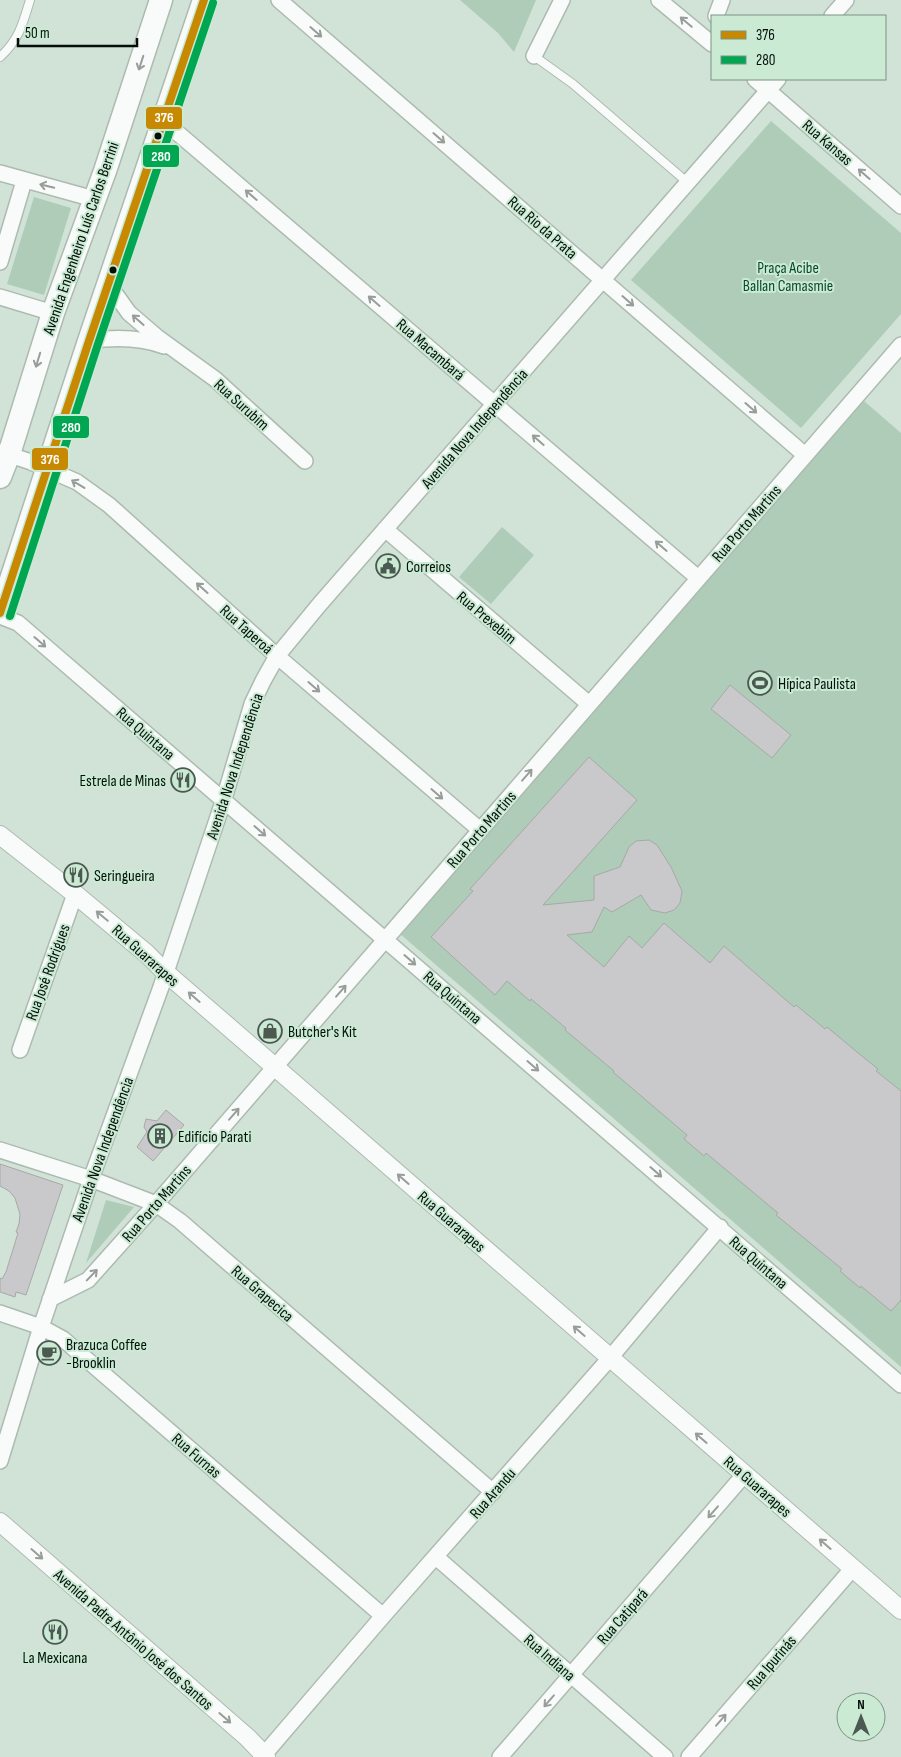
<svg xmlns="http://www.w3.org/2000/svg" width="901" height="1757" viewBox="0 0 901 1757" font-family="'Sofia Sans Condensed',sans-serif">
	<rect width="100%" height="100%" fill="#d1e3d7"/>
	<path fill="#aeccb8" d="M460,0H536L514,52L498,33Z
		M771,121L901,233V314L801,428L631,280Z
		M34,197L71,208L44,295L7,284Z
		M864,401L901,433V1367L399,933Z
		M502,527L534,555L491,604L459,577Z
		M106,1200L134,1207L86,1263Z"/>
	<path fill="#c9c9cb" stroke="#a6a9a8" d="M730,685L791,735L772,758L711,709Z
		M589,757L637,800L543,905L594,900V876L620,867L629,847L636,841L649,840L657,845L671,867L682,891L680,903L674,910L665,913L651,910L641,895L612,912L604,907L592,932L567,935L604,967L629,936L642,948L664,923L710,963L724,946L794,1007L796,1005L825,1029L827,1027L857,1052L878,1069L876,1071L901,1091V1300L891,1311L861,1286L860,1288L840,1271L842,1269L776,1215L778,1213L706,1153L704,1156L684,1139L687,1135L613,1072L614,1071L565,1030L566,1028L531,999L530,1001L507,981L495,995L431,937L473,891L470,889Z
		M166,1110L184,1125L153,1161L137,1147L147,1132L144,1127L146,1119L157,1121Z
		M0,1164L63,1185L26,1295L16,1292L15,1297L0,1292V1278L2,1279L6,1272L18,1233L16,1232L19,1224L20,1214L15,1198L9,1191L0,1186Z"/>
	<g fill="none" stroke-linecap="round" stroke-linejoin="round">
		<g stroke="#adbab1" stroke-width="10">
			<path id="service" d="M534,56L573,84L687,182
				M0,57C19,40 23,23 30,0"/>
		</g>
		<g stroke="#adbab1" stroke-width="18">
			<path id="minor" d="M279,0L805,455
				M659,0L712,44
				M716,16L722,0
				M832,16L846,0
				M534,56L562,0
				M755,79L901,206
				M163,123L180,135L698,578
				M0,173L94,199
				M0,262L24,181
				M109,281L114,292L129,313L157,337L215,379L305,461
				M0,297L53,313
				M89,341C115,337 139,337 164,346
				M1,452L31,462L77,482L109,505L277,656L480,830
				M385,529L589,704
				M0,616L18,623L901,1385
				M20,1050L75,894
				M0,1150L91,1179L156,1204L180,1221L493,1492
				M50,1299L88,1280L156,1204L901,345
				M0,1313L41,1327L63,1339L383,1616
				M0,1461L41,1327L91,1179L161,987L224,799L252,704L263,681L277,656L319,605L778,79
				M436,1557L665,1757
				M262,1757L383,1616L610,1358L720,1227
				M500,1757L744,1475
				M689,1757L853,1568"/>
		</g>
		<g stroke="#adbab1" stroke-width="20">
			<path id="tertiary" d="M0,835L75,894L147,954L165,972L275,1067L901,1610
				M0,1522L248,1738L266,1757"/>
		</g>
		<g stroke="#adbab1" stroke-width="25">
			<path id="primary" d="M0,477L9,454L53,313L105,171L161,0
				M0,613L89,341L204,0"/>
		</g>
		<use href="#service" stroke="#f8fbf9" stroke-width="8"/>
		<use href="#minor" stroke="#f8fbf9" stroke-width="15"/>
		<use href="#tertiary" stroke="#f8fbf9" stroke-width="18"/>
		<use href="#primary" stroke="#f8fbf9" stroke-width="22"/>
		<g stroke="#caead4" stroke-width="11">
			<path id="bus-1" d="M0,613L89,341L204,0"/>
		</g>
		<g stroke="#caead4" stroke-width="11">
			<path id="bus-2" d="M10,616L98,344L213,3"/>
		</g>
		<use href="#bus-1" stroke="#c78802" stroke-width="8"/>
		<use href="#bus-2" stroke="#00a651" stroke-width="8"/>
	</g>
	<defs><path id="oneway-shaft" d="M-6 0H5M1.5-3L5.5 0L1.5 3" fill="none" stroke-width="1.6" stroke-linecap="round" stroke-linejoin="round" transform="scale(1.25)"/></defs>
	<g stroke="#979d99">
		<use href="#oneway-shaft" transform="translate(686 22) rotate(-140)"/>
		<use href="#oneway-shaft" transform="translate(316 32) rotate(41)"/>
		<use href="#oneway-shaft" transform="translate(141 63) rotate(108)"/>
		<use href="#oneway-shaft" transform="translate(439 138) rotate(41)"/>
		<use href="#oneway-shaft" transform="translate(864 174) rotate(-139)"/>
		<use href="#oneway-shaft" transform="translate(47 186) rotate(-166)"/>
		<use href="#oneway-shaft" transform="translate(251 195) rotate(-139)"/>
		<use href="#oneway-shaft" transform="translate(374 301) rotate(-139)"/>
		<use href="#oneway-shaft" transform="translate(628 301) rotate(41)"/>
		<use href="#oneway-shaft" transform="translate(138 320) rotate(-139)"/>
		<use href="#oneway-shaft" transform="translate(38 360) rotate(107)"/>
		<use href="#oneway-shaft" transform="translate(751 408) rotate(41)"/>
		<use href="#oneway-shaft" transform="translate(538 440) rotate(-139)"/>
		<use href="#oneway-shaft" transform="translate(78 484) rotate(-149)"/>
		<use href="#oneway-shaft" transform="translate(661 546) rotate(-139)"/>
		<use href="#oneway-shaft" transform="translate(202 588) rotate(-138)"/>
		<use href="#oneway-shaft" transform="translate(40 642) rotate(41)"/>
		<use href="#oneway-shaft" transform="translate(314 687) rotate(41)"/>
		<use href="#oneway-shaft" transform="translate(527 775) rotate(-49)"/>
		<use href="#oneway-shaft" transform="translate(437 794) rotate(41)"/>
		<use href="#oneway-shaft" transform="translate(260 831) rotate(41)"/>
		<use href="#oneway-shaft" transform="translate(102 916) rotate(-140)"/>
		<use href="#oneway-shaft" transform="translate(410 960) rotate(41)"/>
		<use href="#oneway-shaft" transform="translate(341 991) rotate(-49)"/>
		<use href="#oneway-shaft" transform="translate(194 997) rotate(-139)"/>
		<use href="#oneway-shaft" transform="translate(533 1066) rotate(41)"/>
		<use href="#oneway-shaft" transform="translate(234 1114) rotate(-49)"/>
		<use href="#oneway-shaft" transform="translate(656 1172) rotate(41)"/>
		<use href="#oneway-shaft" transform="translate(403 1179) rotate(-139)"/>
		<use href="#oneway-shaft" transform="translate(92 1275) rotate(-46)"/>
		<use href="#oneway-shaft" transform="translate(579 1331) rotate(-139)"/>
		<use href="#oneway-shaft" transform="translate(701 1438) rotate(-139)"/>
		<use href="#oneway-shaft" transform="translate(713 1512) rotate(131)"/>
		<use href="#oneway-shaft" transform="translate(825 1544) rotate(-139)"/>
		<use href="#oneway-shaft" transform="translate(37 1554) rotate(41)"/>
		<use href="#oneway-shaft" transform="translate(549 1701) rotate(131)"/>
		<use href="#oneway-shaft" transform="translate(225 1718) rotate(41)"/>
		<use href="#oneway-shaft" transform="translate(721 1720) rotate(-49)"/>
	</g>
	<defs>
		<g id="civic-ring" transform="scale(1.25)"><circle r="9.5" fill="#caead4" stroke="#4c5951" stroke-width="1.5"/><path d="M-.6-6.5H3V-4.5H.6V-3L4-1V1h2V6H-6V1h2V-1L-.6-3ZM-1.2 2.5V6h2.4V2.5Z" fill="#4c5951"/></g>
		<g id="stadium-ring" transform="scale(1.25)"><circle r="9.5" fill="#caead4" stroke="#4c5951" stroke-width="1.5"/><path d="M0-5a6.5 5 0 1 0 0 10a6.5 5 0 1 0 0-10ZM-3.5-1.8h7v3.6h-7Z" fill="#4c5951"/></g>
		<g id="restaurant-ring" transform="scale(1.25)"><circle r="9.5" fill="#caead4" stroke="#4c5951" stroke-width="1.5"/><path d="M-5-6h1v4h1v-4h1v4h1v-4h1v5L-1.5 .5V6h-2V.5L-5-1ZM5-6V6H3V1.5H1.5Q1.5-4 5-6Z" fill="#4c5951"/></g>
		<g id="shop-ring" transform="scale(1.25)"><circle r="9.5" fill="#caead4" stroke="#4c5951" stroke-width="1.5"/><path d="M-5-2.5h2.3a2.7 3.5 0 0 1 5.4 0H5L5.5 6h-11ZM-1.5-2.5h3a1.5 2.3 0 0 0-3 0Z" fill="#4c5951"/></g>
		<g id="building-ring" transform="scale(1.25)"><circle r="9.5" fill="#caead4" stroke="#4c5951" stroke-width="1.5"/><path d="M-4-6H4V6H1V3H-1V6H-4ZM-2.5-4.3h1.7v1.8h-1.7ZM.8-4.3h1.7v1.8H.8ZM-2.5-1h1.7V.8h-1.7ZM.8-1h1.7V.8H.8Z" fill="#4c5951"/></g>
		<g id="cafe-ring" transform="scale(1.25)"><circle r="9.5" fill="#caead4" stroke="#4c5951" stroke-width="1.5"/><path d="M-5.5-4.5H6V0H3Q3 3.5 0 3.5H-2.5Q-5.5 3.5-5.5 0ZM3-3.2v2h1.7v-2ZM-6 4.5H4V6H-6Z" fill="#4c5951"/></g>
	</defs>
	<g fill-rule="evenodd">
		<use href="#civic-ring" x="388" y="566"/>
		<use href="#stadium-ring" x="760" y="683"/>
		<use href="#restaurant-ring" x="183" y="780"/>
		<use href="#restaurant-ring" x="76" y="875"/>
		<use href="#shop-ring" x="270" y="1031"/>
		<use href="#building-ring" x="160" y="1136"/>
		<use href="#cafe-ring" x="49" y="1353"/>
		<use href="#restaurant-ring" x="55" y="1632"/>
	</g>
	<g fill="#050f09" stroke="#caead4" stroke-width="2">
		<circle cx="158" cy="136" r="4.5"/>
		<circle cx="113" cy="270" r="4.5"/>
	</g>
	<g text-anchor="middle" stroke-width="4" stroke-linejoin="round" paint-order="stroke">
		<g font-size="16" fill="#050f09" stroke="#caead4">
			<text transform="translate(828 142) rotate(41)" y="6">Rua Kansas</text>
			<text transform="translate(543 227) rotate(41)" y="6">Rua Rio da Prata</text>
			<text transform="translate(80 238) rotate(-71)" y="6">Avenida Engenheiro Luís Carlos Berrini</text>
			<text transform="translate(431 349) rotate(41)" y="6">Rua Macambará</text>
			<text transform="translate(242 404) rotate(42)" y="6">Rua Surubim</text>
			<text transform="translate(474 428) rotate(-49)" y="6">Avenida Nova Independência</text>
			<text transform="translate(746 523) rotate(-49)" y="6">Rua Porto Martins</text>
			<text transform="translate(487 617) rotate(40)" y="6">Rua Prexebim</text>
			<text transform="translate(247 629) rotate(42)" y="6">Rua Taperoá</text>
			<text transform="translate(146 733) rotate(41)" y="6">Rua Quintana</text>
			<text transform="translate(234 766) rotate(-72)" y="6">Avenida Nova Independência</text>
			<text transform="translate(481 829) rotate(-49)" y="6">Rua Porto Martins</text>
			<text transform="translate(146 955) rotate(42)" y="6">Rua Guararapes</text>
			<text transform="translate(47 972) rotate(-70)" y="6">Rua José Rodrigues</text>
			<text transform="translate(453 997) rotate(41)" y="6">Rua Quintana</text>
			<text transform="translate(102 1149) rotate(-70)" y="6">Avenida Nova Independência</text>
			<text transform="translate(156 1203) rotate(-49)" y="6">Rua Porto Martins</text>
			<text transform="translate(452 1221) rotate(41)" y="6">Rua Guararapes</text>
			<text transform="translate(759 1262) rotate(41)" y="6">Rua Quintana</text>
			<text transform="translate(263 1293) rotate(41)" y="6">Rua Grapecica</text>
			<text transform="translate(197 1455) rotate(41)" y="6">Rua Furnas</text>
			<text transform="translate(758 1486) rotate(41)" y="6">Rua Guararapes</text>
			<text transform="translate(492 1493) rotate(-49)" y="6">Rua Arandu</text>
			<text transform="translate(622 1616) rotate(-49)" y="6">Rua Catipará</text>
			<text transform="translate(134 1639) rotate(41)" y="6">Avenida Padre Antônio José dos Santos</text>
			<text transform="translate(550 1657) rotate(41)" y="6">Rua Indiana</text>
			<text transform="translate(771 1662) rotate(-49)" y="6">Rua Ipurinás</text>
		</g>
		<g font-size="16" fill="#0a4a2b" stroke="#caead4">
			<text x="788" y="273">Praça Acibe<tspan x="788" dy="18">Ballan Camasmie</tspan></text>
		</g>
		<g font-size="16" fill="#050f09" stroke="#caead4" text-anchor="start">
			<text x="406" y="572">Correios</text>
			<text x="778" y="689">Hípica Paulista</text>
			<text x="166" y="786" text-anchor="end">Estrela de Minas</text>
			<text x="94" y="881">Seringueira</text>
			<text x="288" y="1037">Butcher's Kit</text>
			<text x="178" y="1142">Edifício Parati</text>
			<text x="66" y="1350">Brazuca Coffee<tspan x="66" dy="18">-Brooklin</tspan></text>
			<text x="55" y="1663" text-anchor="middle">La Mexicana</text>
		</g>
	</g>
	<g stroke="#caead4" stroke-width="2">
		<rect x="145" y="106" width="38" height="24" rx="5" fill="#c78802"/>
		<rect x="142" y="144" width="38" height="24" rx="5" fill="#00a651"/>
		<rect x="52" y="415" width="38" height="24" rx="5" fill="#00a651"/>
		<rect x="31" y="447" width="38" height="24" rx="5" fill="#c78802"/>
	</g>
	<g font-size="14" text-anchor="middle" font-weight="bold" fill="#fff">
		<text x="164" y="122">376</text>
		<text x="161" y="161">280</text>
		<text x="71" y="432">280</text>
		<text x="50" y="464">376</text>
	</g>
	<rect x="711" y="15" width="175" height="65" fill="#caead4" stroke="#7b9283"/>
	<rect x="721" y="31" width="25" height="8" fill="#c78802" stroke="#7b9283"/>
	<text x="756" y="40" font-size="15" fill="#050f09">376</text>
	<rect x="721" y="56" width="25" height="8" fill="#00a651" stroke="#7b9283"/>
	<text x="756" y="65" font-size="15" fill="#050f09">280</text>
	<g transform="translate(861 1717)"><circle r="24" fill="#caead4" stroke="#7b9283"/>
	<path d="M0-4L9 19L0 12L-9 19Z" fill="#4c5951"/>
	<text y="-8" font-size="14" font-weight="bold" text-anchor="middle" fill="#050f09">N</text>
	</g>
	<path d="M18 38v8h119v-8" fill="none" stroke="#050f09" stroke-width="2.5"/>
	<text x="25" y="38" font-size="15" fill="#050f09" stroke="#caead4" stroke-width="4" paint-order="stroke">50 m</text>
</svg>
